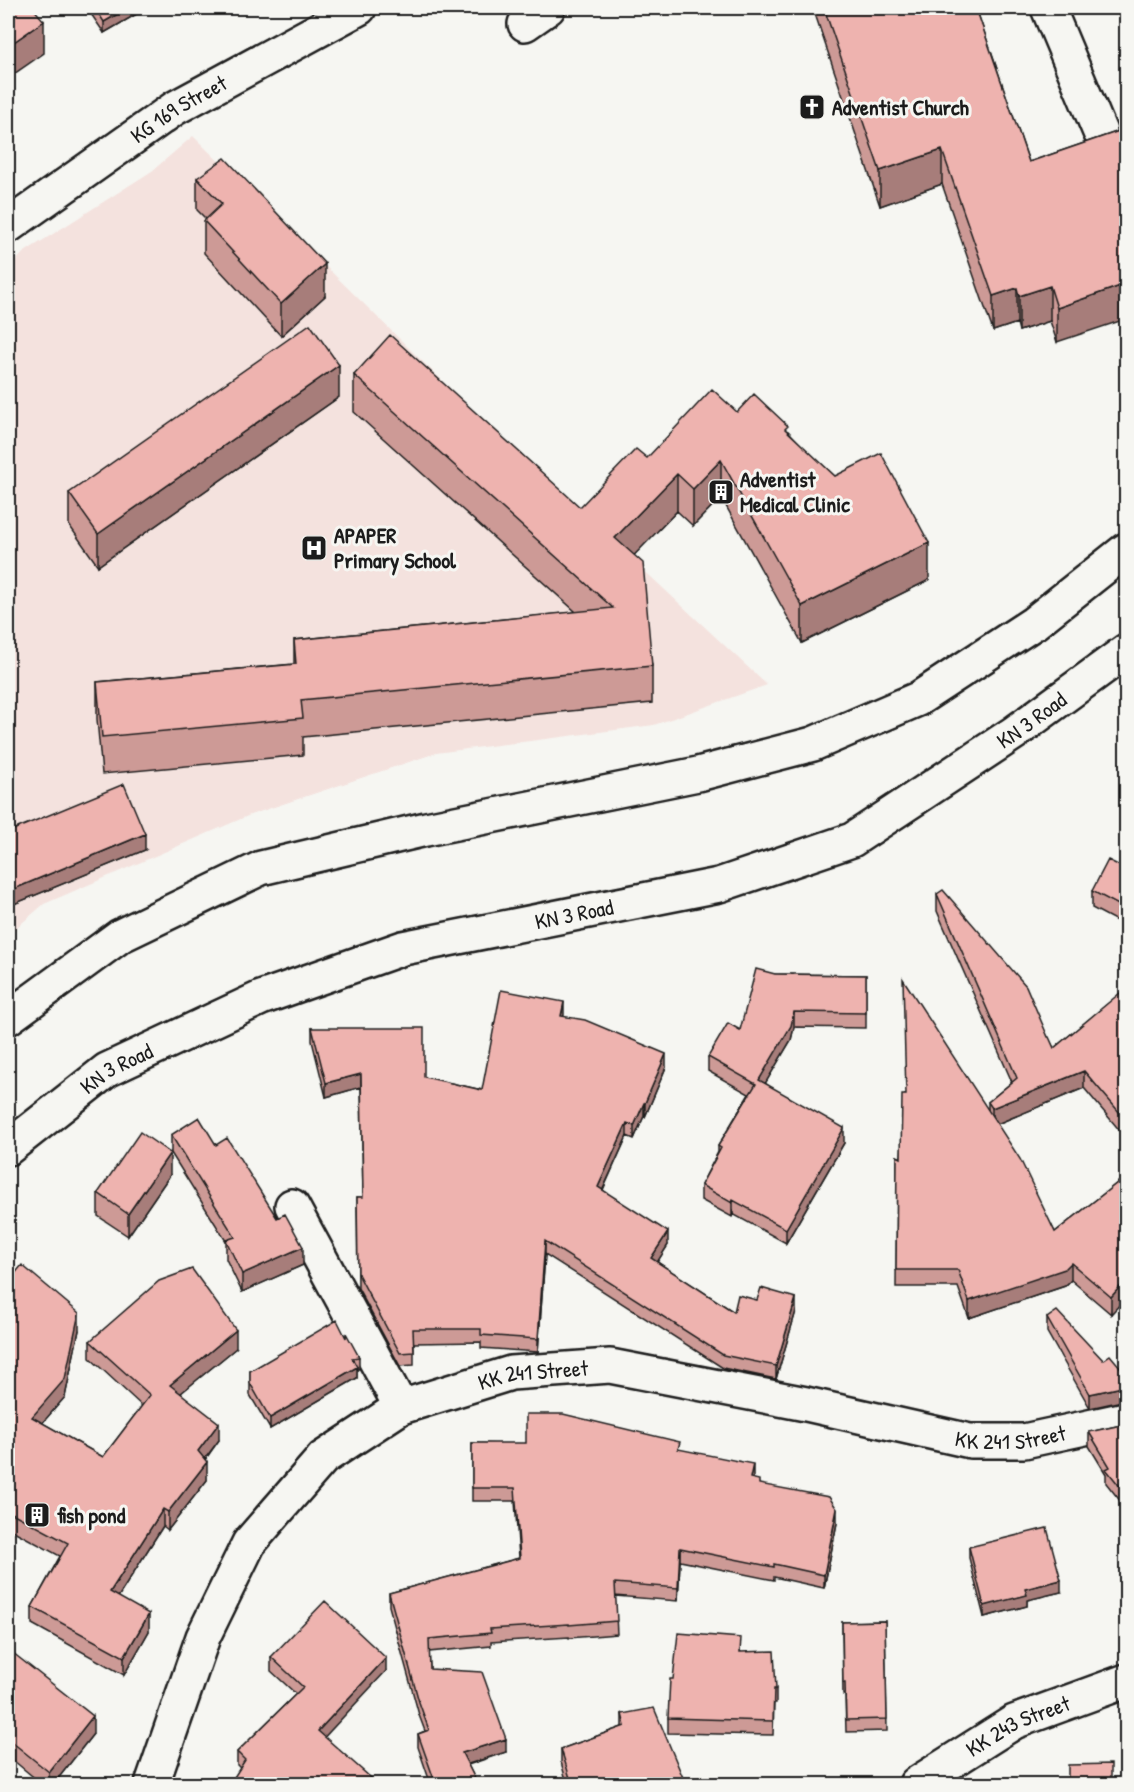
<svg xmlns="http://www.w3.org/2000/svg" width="1134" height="1792" viewBox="0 0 1134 1792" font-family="'Patrick Hand',sans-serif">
	<rect width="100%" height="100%" fill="#f6f6f2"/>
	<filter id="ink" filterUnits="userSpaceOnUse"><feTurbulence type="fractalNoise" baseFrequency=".0167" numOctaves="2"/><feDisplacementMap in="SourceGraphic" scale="12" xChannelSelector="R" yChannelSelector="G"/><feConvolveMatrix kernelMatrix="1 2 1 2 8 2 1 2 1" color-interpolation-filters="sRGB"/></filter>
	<g filter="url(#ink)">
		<path fill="#f4e2de" d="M193,136L474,412L767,685L654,725L436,753L250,815L44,904L8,935V270L23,253L152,171Z"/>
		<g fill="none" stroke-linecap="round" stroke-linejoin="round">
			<g stroke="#1c1c1c" stroke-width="38">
				<g id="minor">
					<path d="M1048,8L1100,132"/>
					<path d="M525,24L548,8"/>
					<path id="s1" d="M8,226L175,108L359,8"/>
					<path d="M292,1206L401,1407"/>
					<path id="s2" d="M152,1784L203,1637L249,1543L323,1458L401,1407L511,1373L610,1366L806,1404L970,1441H1024L1126,1419"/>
					<path id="s3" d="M916,1784L1014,1722L1126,1681"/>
				</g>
			</g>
			<g stroke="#1c1c1c" stroke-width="38">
				<g id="highway">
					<path d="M8,1018L120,936L261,868L426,829L698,774L813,744L918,699L1034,623L1126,550"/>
					<path id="s4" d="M8,1148L107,1070L261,998L403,948L719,885L852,840L1014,733L1126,651"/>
				</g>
			</g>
			<use href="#minor" stroke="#f6f6f2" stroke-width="33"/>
			<use href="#highway" stroke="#f6f6f2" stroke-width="33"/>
		</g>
		<path fill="#cd9a96" stroke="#1c1c1c" stroke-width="1.5" d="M87,8H147L104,33Z
			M813,8H976L1029,162L1125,129L1057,342L1050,321L1019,331L1017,323L993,331L942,184L880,206Z
			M197,178L325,296L281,336L204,253V221L206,219L197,210Z
			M354,375L580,507L647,458L737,412L788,431L929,580L802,643L721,497L693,526L677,511L634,555L652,666V703L303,737V755L102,774L97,719V682L294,664V640L576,612L354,412Z
			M339,397L98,566L69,525V493Z
			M8,832L145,850L9,906L8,902Z
			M1126,869V926L1092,908V891Z
			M937,894L1048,1037L1054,1048L1126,989V1138L1084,1088L997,1124L1055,1232L1126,1176L1111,1314L1071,1280L1065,1286L969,1318L958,1287H896L897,1156L901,1158L905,1095L988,1110V1102L1012,1082L937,911Z
			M775,974L866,975V1028L794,1027L791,1040L765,1083L844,1143L786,1243L733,1214L732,1217L701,1200V1185L718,1152V1146L749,1094L708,1071V1057L740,1030Z
			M564,1017L666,1067L645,1117L644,1116L634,1139L627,1136L603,1190L668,1245L657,1262L734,1312L796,1311L776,1379L723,1368L545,1254L538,1352L481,1348V1342L414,1343V1365L400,1366L358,1288L357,1197H363L361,1087L326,1097L312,1041V1028L424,1077L482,1090Z
			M171,1135L303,1265L242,1292L226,1259V1241L171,1153Z
			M170,1175L128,1236L98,1216V1193Z
			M8,1282L79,1330L65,1397L42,1423L103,1457L142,1406L90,1358V1341L236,1348L181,1393L219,1440L205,1460L207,1480L168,1530L163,1526L118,1597L149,1631L124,1675L32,1624V1607L60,1556L8,1528Z
			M1047,1318L1103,1360L1126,1374V1401H1122L1090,1408L1047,1332Z
			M346,1338L359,1357V1369H357V1378L270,1429L250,1395V1371Z
			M1126,1424V1508L1106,1483V1474L1089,1446V1432Z
			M472,1443L680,1450L752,1478L759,1484L837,1523L824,1588L774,1577V1580L680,1561L678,1601L615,1596L617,1634L569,1638V1637L491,1642V1646L429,1652L430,1669L506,1752L468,1765L478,1785H431L418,1747V1734L425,1731L419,1715L389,1606V1593L519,1558L515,1501H472Z
			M969,1547L1061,1592L1027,1600V1606L984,1617L969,1558Z
			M885,1621L887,1731L846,1732L845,1695H843L842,1622Z
			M8,1649L93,1734L53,1785H43L8,1756Z
			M741,1652L776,1689V1703H774L773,1735L668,1733V1718Z
			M271,1657L386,1671L240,1768L237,1765V1752L296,1694L271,1671Z
			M622,1714L686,1785H561V1782L566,1780L561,1762V1749L622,1727Z"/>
		<path fill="#a77d7a" stroke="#1c1c1c" stroke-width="1.5" d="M128,8H147L104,33V22Z
			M44,21V53L8,78V46Z
			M942,150V184L880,206V171Z
			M325,264V296L281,336V304Z
			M1126,284V319L1057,342V308Z
			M1050,286V321L1019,331V296Z
			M1017,288V323L993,331V296Z
			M339,365V397L98,566V534Z
			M721,460V497L693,526V489Z
			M677,474V511L615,575V538Z
			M929,543V580L802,643V606Z
			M145,834V850L9,906V891Z
			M564,1002V1015L561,1029V1016Z
			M794,1012V1027L791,1040L759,1094V1080Z
			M666,1054V1067L645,1117V1103Z
			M1084,1071V1088L992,1126V1108Z
			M361,1074V1087L326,1097V1083Z
			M644,1103V1116L634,1139V1126Z
			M627,1123V1136L598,1200V1187Z
			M844,1128V1143L786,1243V1229Z
			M170,1153V1175L128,1236V1214Z
			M733,1200V1214L732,1217V1203Z
			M668,1232V1245L651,1272V1258Z
			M545,1241V1254L538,1352V1339Z
			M303,1247V1265L242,1292V1274Z
			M1071,1263V1280L1065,1286L969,1318V1301Z
			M1126,1280V1298L1111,1314V1297Z
			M796,1298V1311L776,1379V1366Z
			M79,1313V1330L65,1397L32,1435V1417Z
			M236,1330V1348L170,1402V1385Z
			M357,1367V1378L270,1429V1418Z
			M1122,1387V1401L1090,1408V1394Z
			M219,1423V1440L198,1468V1451Z
			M207,1462V1480L168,1530V1512Z
			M753,1464V1478L750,1491V1478Z
			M163,1509V1526L110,1610V1592Z
			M837,1509V1523L824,1588V1575Z
			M680,1548V1561L678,1601V1588Z
			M1061,1580V1592L1027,1600V1606L984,1617V1606L1025,1589Z
			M149,1614V1631L124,1675V1657Z
			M386,1658V1671L318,1744V1731Z
			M93,1716V1734L53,1785H49V1772Z
			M506,1739V1752L462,1766V1753Z"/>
		<path fill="#eeb3af" stroke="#1c1c1c" stroke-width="1.5" d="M8,8H33L44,21L8,46Z
			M95,8H128L104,22Z
			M824,8H976L1029,162L1125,129L1126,134V284L1057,308L1050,286L1019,296L1017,288L993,296L942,150L880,171Z
			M225,158L325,264L281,304L204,221L222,204L197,178Z
			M310,324L339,365L98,534L69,493Z
			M390,335L580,507L636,449L647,458L712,389L737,412L754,394L788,426L785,429L835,476L881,453L929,543L802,606L721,460L693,489L677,474L615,538L643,563L652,666L301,700L303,718L102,737L97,682L296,664L294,640L613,608L354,375Z
			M124,784L145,834L9,891L8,887V832Z
			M1108,860L1126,869V909L1092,891Z
			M943,890L1026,986L1048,1037H1049L1054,1048L1126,988V1120L1084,1071L992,1108L988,1102L1017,1078L937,894Z
			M756,969L775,974L866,975V1013L794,1012L791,1026L759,1080L844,1128L786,1229L733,1200L732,1203L701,1185L721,1148L718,1146L756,1084L708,1057L728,1023L740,1030Z
			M903,979L1020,1159L1055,1232L1126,1176V1280L1111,1297L1071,1263L1065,1269L969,1301L958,1270H896L897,1156L901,1158L902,1095H906Z
			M501,990L564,1002L561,1016L585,1020L666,1054L645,1103H644L634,1126L627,1123L598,1187L668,1232L651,1258L734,1312L738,1295L757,1300L761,1288L796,1298L776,1366L723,1355L545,1241L538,1339L481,1335V1329H413L414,1352L400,1353L358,1274L357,1197H363L361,1074L326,1083L312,1028H424V1077L482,1090Z
			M199,1117L216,1145L227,1138L277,1218L285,1214L303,1247L242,1274L226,1240L235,1237L171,1135Z
			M140,1132L170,1153L128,1214L98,1193Z
			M22,1265L79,1313L65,1379L32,1417L103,1457L150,1395L90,1341L159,1281L192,1269L236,1330L170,1385L219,1423L198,1451L207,1462L168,1512L163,1509L110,1592L149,1614L124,1657L32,1607L68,1543L8,1511V1282Z
			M1057,1311L1103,1360L1110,1355L1126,1374V1387H1122L1090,1394L1047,1318Z
			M337,1320L346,1338V1333L359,1357L352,1358L357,1367L270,1418L250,1383V1371Z
			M526,1414H563L680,1442L678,1449L753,1464L750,1478L759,1480V1484L829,1497L837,1509L824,1575L774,1564V1567L680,1548L678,1588L615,1583L617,1621L569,1625V1624L490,1629L491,1633L429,1639L430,1669L482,1672L506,1739L462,1753L478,1785H436L418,1734L429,1730L419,1702L389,1593L520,1558L515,1488H472V1443H526Z
			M1126,1424V1494L1106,1469L1110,1467L1089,1432Z
			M1047,1528L1061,1580L1025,1589L1027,1595L984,1606L969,1547Z
			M325,1601L386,1658L318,1731L379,1785H229L245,1760L237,1752L303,1687L271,1657Z
			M885,1621L887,1719L846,1720L845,1683H843L842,1622Z
			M678,1633L741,1638L740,1652L774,1651L776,1689H774L773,1721L668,1718L670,1679H673Z
			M8,1649L93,1716L49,1772L8,1739Z
			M654,1708L686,1785H562L561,1782L570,1778L561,1749L625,1726L622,1714Z
			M1111,1764V1785H1012L1068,1780V1765Z"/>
	</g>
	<defs>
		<g id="church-square" transform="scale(1.35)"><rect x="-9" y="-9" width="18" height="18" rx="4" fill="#1c1c1c" stroke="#f6f6f2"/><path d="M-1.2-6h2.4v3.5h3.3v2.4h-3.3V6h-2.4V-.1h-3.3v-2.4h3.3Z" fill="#fff"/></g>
		<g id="building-square" transform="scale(1.35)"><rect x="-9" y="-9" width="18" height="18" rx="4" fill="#1c1c1c" stroke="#f6f6f2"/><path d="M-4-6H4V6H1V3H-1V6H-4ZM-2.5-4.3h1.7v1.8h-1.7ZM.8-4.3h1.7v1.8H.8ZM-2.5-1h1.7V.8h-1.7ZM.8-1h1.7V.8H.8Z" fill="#fff"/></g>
		<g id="hospital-square" transform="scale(1.35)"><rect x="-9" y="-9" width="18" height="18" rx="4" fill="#1c1c1c" stroke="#f6f6f2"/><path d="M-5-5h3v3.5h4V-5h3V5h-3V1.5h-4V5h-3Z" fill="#fff"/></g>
	</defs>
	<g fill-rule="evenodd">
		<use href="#church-square" x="812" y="107"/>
		<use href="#building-square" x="721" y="492"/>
		<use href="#hospital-square" x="314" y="548"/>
		<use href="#building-square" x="37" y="1515"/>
	</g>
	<g text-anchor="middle" stroke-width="6" stroke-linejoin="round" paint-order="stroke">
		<g font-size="22" font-weight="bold" fill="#1c1c1c" stroke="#f6f6f2" text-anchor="start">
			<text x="832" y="115">Adventist Church</text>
			<text x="740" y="487">Adventist<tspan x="740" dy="25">Medical Clinic</tspan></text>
			<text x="334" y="543">APAPER<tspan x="334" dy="25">Primary School</tspan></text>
			<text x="57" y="1523">fish pond</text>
		</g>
		<g font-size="22" fill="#1c1c1c" stroke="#f6f6f2">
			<text dy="8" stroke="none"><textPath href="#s1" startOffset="207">KG 169 Street</textPath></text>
			<text dy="8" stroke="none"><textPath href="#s4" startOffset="1125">KN 3 Road</textPath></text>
			<text dy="8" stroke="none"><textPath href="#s4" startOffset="621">KN 3 Road</textPath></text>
			<text dy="8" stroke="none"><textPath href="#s4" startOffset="135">KN 3 Road</textPath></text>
			<text dy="8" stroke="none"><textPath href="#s2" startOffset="603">KK 241 Street</textPath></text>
			<text dy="8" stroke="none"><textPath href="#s2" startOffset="1089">KK 241 Street</textPath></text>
			<text dy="8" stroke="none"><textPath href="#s3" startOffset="118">KK 243 Street</textPath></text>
		</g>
	</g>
	<rect width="1134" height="1792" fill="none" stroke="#f6f6f2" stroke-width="30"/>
	<rect x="15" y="15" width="1104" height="1762" fill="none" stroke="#1c1c1c" stroke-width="2" filter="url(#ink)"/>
</svg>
